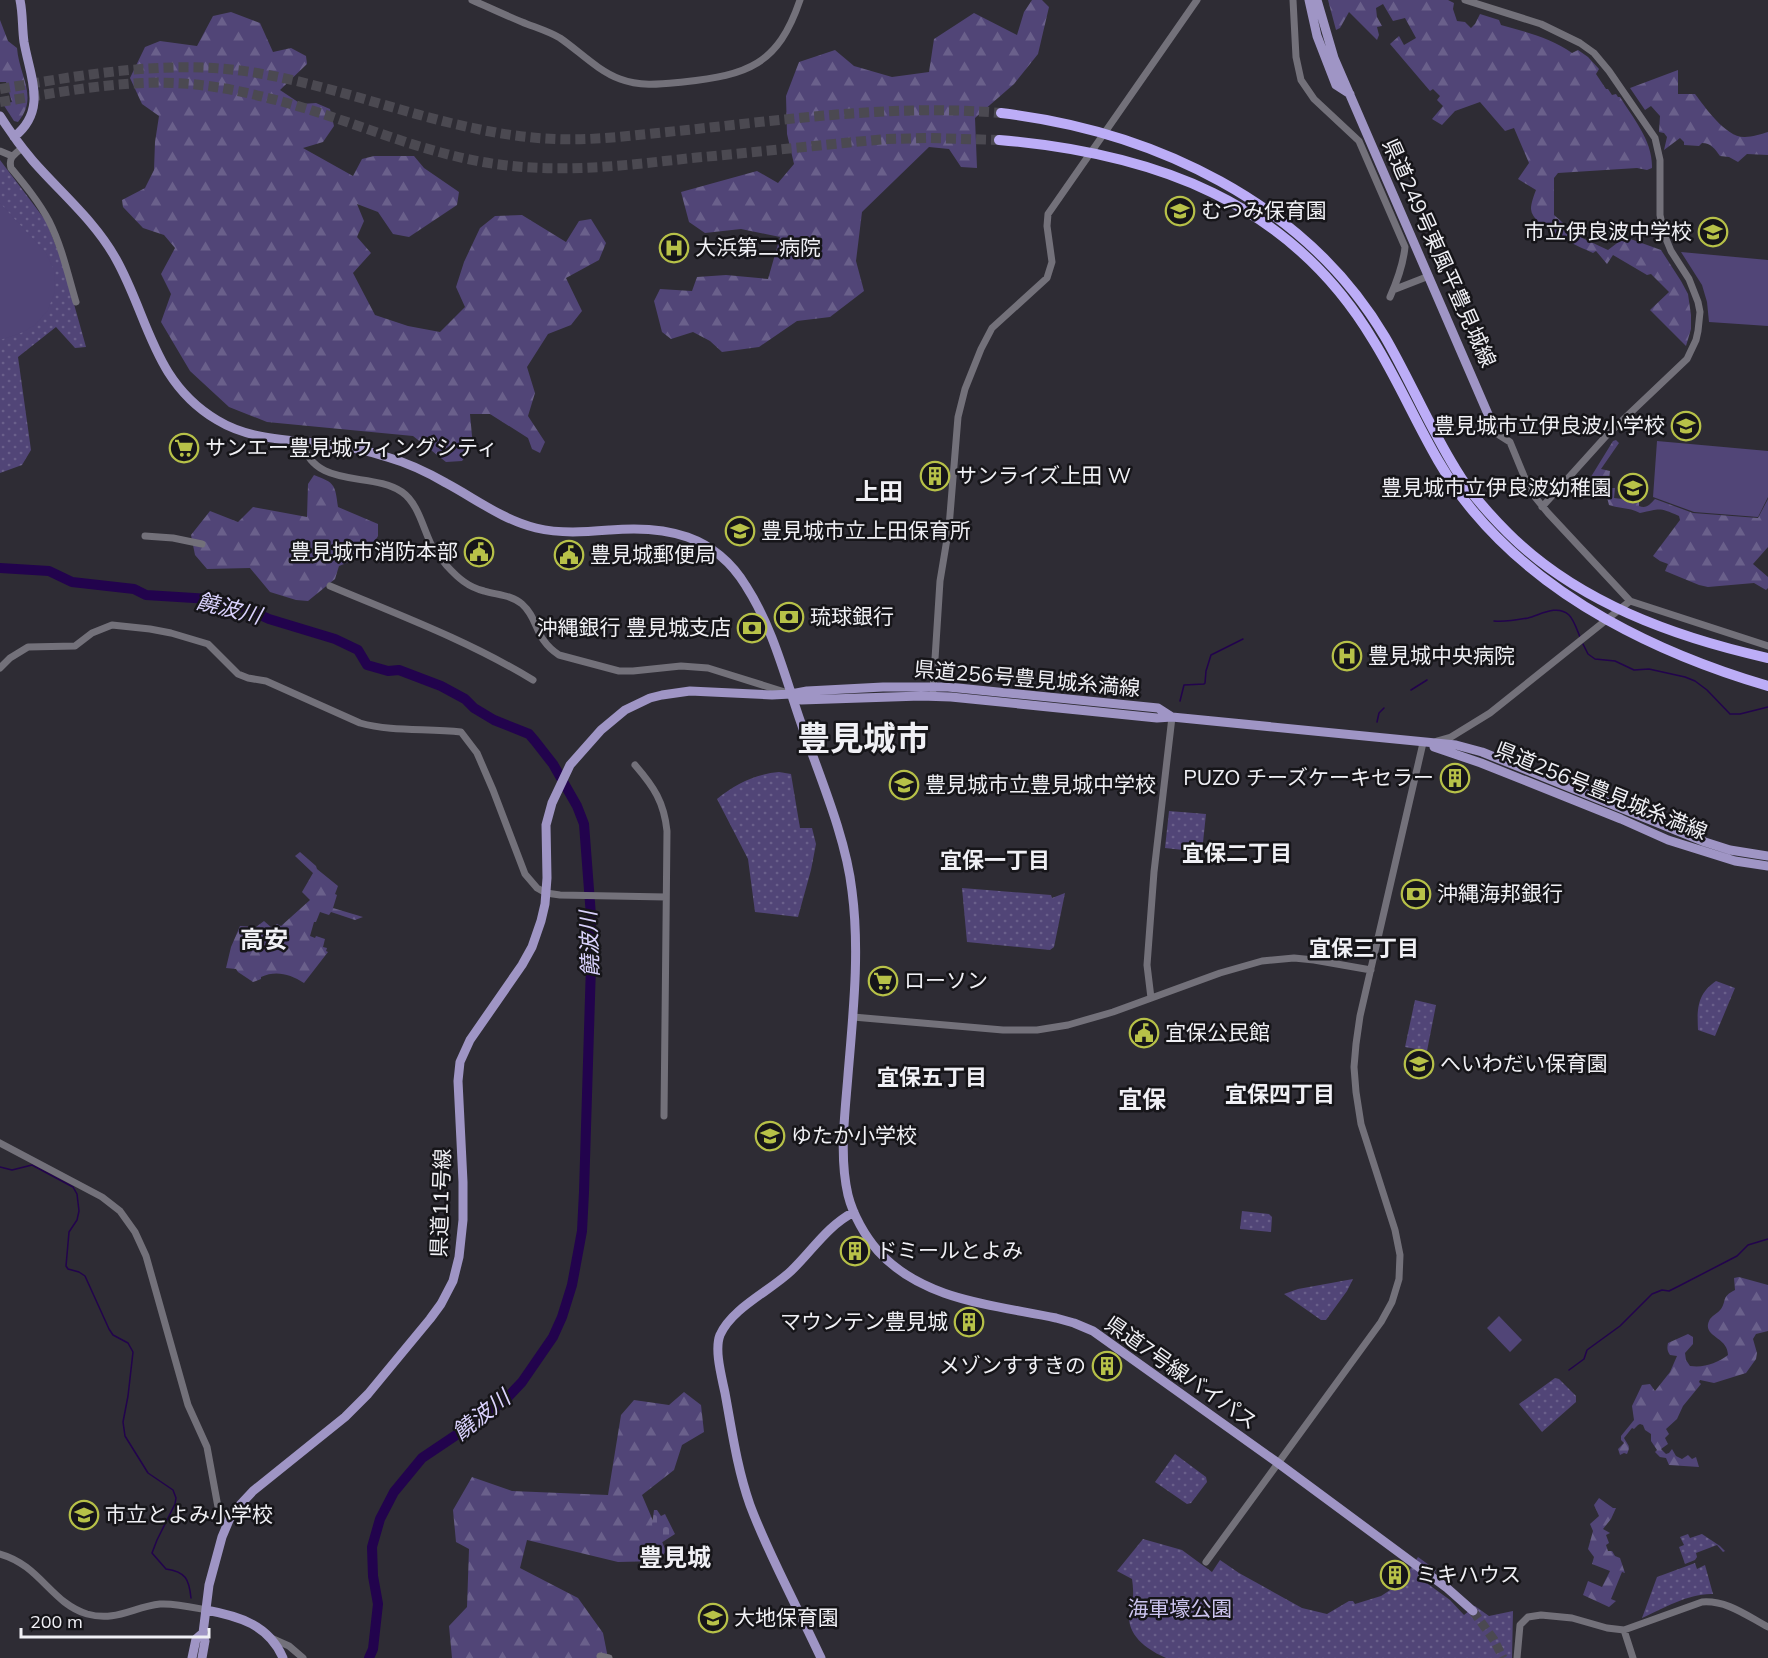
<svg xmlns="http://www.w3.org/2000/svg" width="1768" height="1658" viewBox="0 0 1768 1658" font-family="Mulish,'Noto Sans JP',sans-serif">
	<defs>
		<pattern id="grass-dots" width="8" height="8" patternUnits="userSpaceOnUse" patternTransform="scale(1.5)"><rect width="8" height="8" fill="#514577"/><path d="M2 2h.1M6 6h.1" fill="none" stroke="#6a608b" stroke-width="1.8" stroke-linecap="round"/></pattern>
		<pattern id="forest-firs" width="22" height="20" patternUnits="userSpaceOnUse" patternTransform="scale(1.5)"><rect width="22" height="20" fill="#514577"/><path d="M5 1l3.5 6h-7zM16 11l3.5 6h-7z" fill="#6a608b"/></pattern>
		<pattern id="cemetery-stones" width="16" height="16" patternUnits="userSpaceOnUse" patternTransform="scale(1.5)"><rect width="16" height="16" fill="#514577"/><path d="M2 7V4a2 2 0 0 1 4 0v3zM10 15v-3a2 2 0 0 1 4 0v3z" fill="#6a608b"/></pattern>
	</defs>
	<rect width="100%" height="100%" fill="#2e2c34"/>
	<path fill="url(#grass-dots)" d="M0,160L46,221L62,261L86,347L75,348L56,327L18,357L31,450L22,465L0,473Z
		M779,772L791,774L800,828H812L816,844L811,870L798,917L755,912L748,859L717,799C735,784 755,774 779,772Z
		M1169,811L1206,814L1202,852L1165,848Z
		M962,888L1051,895L1052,898L1065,893L1054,947L1050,950L967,942Z
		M1716,981L1735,988L1715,1036L1698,1030C1697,1009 1697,994 1716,981Z
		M1415,1000L1436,1005L1427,1051L1405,1047Z
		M1242,1211L1269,1214L1272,1217L1271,1232L1240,1229Z
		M1353,1279L1347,1291L1326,1320H1321L1284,1294L1298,1289Z
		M1555,1378L1559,1379L1576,1396V1402L1542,1432L1519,1404Z
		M1175,1454L1206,1477L1207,1482L1191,1503L1187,1504L1155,1482Z
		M1688,1534L1690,1538L1702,1534L1720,1546L1725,1551L1723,1552L1717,1545L1696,1553L1697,1557L1695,1560L1685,1564L1679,1547L1684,1545L1680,1537Z
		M1143,1539L1182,1550L1212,1572L1220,1560L1239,1573L1302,1608L1327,1614L1349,1601H1353L1355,1604L1381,1596L1401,1583L1418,1557L1436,1570L1428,1584L1450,1600L1464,1615L1475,1606L1489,1616L1513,1611L1512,1658H1166C1150,1651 1129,1638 1129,1617C1129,1612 1131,1608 1132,1603C1134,1595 1133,1586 1132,1579L1117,1571Z
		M1695,1563L1697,1569L1705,1565L1713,1594C1689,1593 1664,1608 1642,1618L1657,1577Z"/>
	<path fill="url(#forest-firs)" d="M1032,0H1042L1049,7L1038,54L1014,84L975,118L977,168L961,167L949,149L929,147L862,212L856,261L864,291L830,317L797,321L759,347L722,352L710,341L693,332L671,339L662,332L654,301L660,289L692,291L697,277L726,275L768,279L780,237L741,229L705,233L689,222L681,192L757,171L778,183L794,164L787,134L786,96L799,62L835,50L854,66L892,77L929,72L934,39L974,13L1017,35L1024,12Z
		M1328,0H1448L1454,3L1453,9L1457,21L1465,22L1471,28L1475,24L1480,14L1499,20L1501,25C1526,32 1551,38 1572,53L1578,50L1588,57L1599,69L1596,74L1606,89H1608L1612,95L1616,94L1618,97H1620C1633,118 1653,141 1652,168L1647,170L1637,168L1558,173L1554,178V215L1578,236L1608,250L1625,237L1661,250L1681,281L1688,294L1691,315V329L1686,346L1650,310L1669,292L1651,274L1647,275L1613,255L1607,264L1596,251L1593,253C1578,246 1532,227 1531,209C1531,203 1534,195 1536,190L1518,179L1529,163L1514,128L1505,131L1480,102L1455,111L1442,125L1432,119L1443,106L1437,100L1440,96L1433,89L1430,91L1390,44L1399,36L1404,45L1416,38L1405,18L1393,21L1383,4L1376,8L1377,17L1382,26L1377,27L1379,35L1377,40L1349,12L1340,28L1336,30Z
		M231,12L260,23L273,52L291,48L306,56L307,64L280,90L301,104L316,103L330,109L334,126L323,142L303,148L353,176L362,159L374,156H414L424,168L459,192L457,205L409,237L393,234L378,212L357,204L364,221L357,237L371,253L353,273L375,315L408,326L440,332L465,307L456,287L464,262L480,228L495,216L522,215L566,242L579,221L591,219L606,243L599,260L566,278L582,311L571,325L548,334L527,367L535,393L528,416L545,442L540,453L532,449L528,438L490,414H470L473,447L462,461L446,462L413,436L267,422L229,407L190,371L161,322L171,294L161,274L175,248L164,235L143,228L123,207L122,200L145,188L154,170L155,142L159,116L142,104L130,78L145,47L160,41L197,46L213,16Z
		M0,20L8,41L17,48C19,76 39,97 18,122L14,121L3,104L12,102L6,82H0Z
		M1678,70V94H1695C1705,107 1726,138 1745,137C1752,137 1761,134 1768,132V155L1747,154L1738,162L1729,157L1720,156C1715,149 1711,143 1702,143L1699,146L1684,145V142L1680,138L1664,150L1667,137L1664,133L1659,132L1660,116L1651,106L1645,110L1630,88Z
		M1616,440L1619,443L1601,469L1610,471L1608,488H1615L1614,498L1639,501V506C1647,509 1650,504 1655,499L1693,513L1758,518L1768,499V547L1753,564L1768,577V588L1766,590L1754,583L1708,587L1699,585L1665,571L1668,564L1660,561L1653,556L1680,520L1679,516C1658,507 1661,509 1640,513C1629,507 1620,509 1609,505L1606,494V491L1589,480L1613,441Z
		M314,475C335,483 335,484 338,507L378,524V536L367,555L339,566L335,579L308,601L296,600L270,592L250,568L207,569L195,555L191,535L210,511L238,522L253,507L307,517L308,484Z
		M300,852L316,866L317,869L338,886L335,894L337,895L333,908L363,917L355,920L331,912L329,915L320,912L316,922H314L310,936L315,938L316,936L325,939L323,947L327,948L326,951L328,952L304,983C290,974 276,970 261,977V979L253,982L238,972L236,969L226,968L231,947L240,926L256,927L264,921L272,928L277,924L281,926L310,900L302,892L313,873L295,856Z
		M1739,1277L1768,1285V1331L1756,1334L1753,1339L1757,1353L1756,1359L1746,1373L1714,1383L1700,1380L1699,1382L1701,1384L1683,1406L1677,1419L1666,1429L1669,1434L1665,1438L1668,1444L1661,1449L1666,1454L1669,1453L1672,1449L1676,1456L1682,1459L1688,1455L1692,1459L1696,1457L1699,1467L1669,1465L1666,1458L1660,1457L1655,1452L1657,1450L1651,1441V1434L1645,1430L1643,1425L1640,1424L1638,1425L1634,1429L1632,1428L1624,1438C1628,1446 1631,1445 1627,1454L1624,1453L1620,1455L1618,1449L1624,1443L1621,1440V1436L1634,1420L1632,1406L1642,1385L1650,1384L1655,1391L1670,1372L1677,1356L1670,1355C1667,1351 1667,1348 1668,1343L1688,1334L1693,1337V1344L1685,1353L1686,1360L1690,1366C1705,1368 1717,1363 1728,1355C1728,1336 1700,1337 1710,1319C1713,1315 1718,1313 1721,1309C1727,1300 1721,1297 1735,1290L1734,1278Z
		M684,1392L701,1405L704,1432L682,1445L674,1470L642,1495L666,1551L659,1561L618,1562L527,1540L520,1568L578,1598L603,1633L608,1658H452L449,1626L467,1607L469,1549L456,1542L453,1510L472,1477L512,1491L608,1495L621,1415L634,1400L669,1405Z
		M1599,1498L1613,1508H1616L1611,1519L1603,1529L1610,1533L1606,1535L1609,1543L1606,1545L1608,1551H1612L1615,1556L1620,1558L1625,1573L1622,1572L1611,1599L1616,1601L1609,1607L1583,1595L1588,1581L1602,1587L1610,1571L1592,1564L1594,1557L1588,1549L1593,1531L1590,1524L1599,1516L1594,1505Z"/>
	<path fill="url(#cemetery-stones)" d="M654,1510H657L661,1516L665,1514L675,1534L661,1543L652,1525Z"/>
	<path fill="#514577" d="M0,203L46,253L54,270L55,291L48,310L35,325L21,333L0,340Z
		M1681,252L1768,260V326L1709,322L1707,302L1702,285Z
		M1657,441L1768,451V497L1758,517L1694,512L1653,497Z
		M1499,1316L1522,1340L1510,1352L1487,1328Z"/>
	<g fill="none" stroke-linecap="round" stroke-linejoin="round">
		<path stroke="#22034d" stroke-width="1.5" d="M1494,621C1505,622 1517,620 1528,618C1540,615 1557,604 1569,615C1574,620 1577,630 1580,637
			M1583,644L1588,654L1595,659L1615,661L1634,670L1649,669L1685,677L1695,681L1707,690L1730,714H1740L1768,707
			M1411,690L1427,680
			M1180,701L1184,685L1204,684L1205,683L1206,671L1211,655L1243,639
			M1377,722L1379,713L1384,708
			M0,1167L12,1170L32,1165L73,1187L77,1194L79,1211L77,1220L69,1232L66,1266L68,1269L79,1272L85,1276L109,1329L113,1335L128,1343L133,1352L128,1396L123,1422L125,1436L148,1473L173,1490L176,1498L175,1504L157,1540L152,1553L166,1569C186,1572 189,1579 191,1598
			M1569,1370L1584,1359L1587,1350L1620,1326L1652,1294L1662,1290L1669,1291L1679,1286L1737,1256L1748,1245L1768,1239"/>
		<path stroke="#22034d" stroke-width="10" d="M0,568L49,571L72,582L134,589L146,595L210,599L247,609L269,619L335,639L358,650L367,665L388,671L399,670L441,686L465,699L474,708L494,720L529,734L535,741L553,764L577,806L584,824L591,916V965L584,1192L582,1231L572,1285L562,1317L553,1337L522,1382L506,1399L483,1417L422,1458L394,1492L380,1519L372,1547L373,1576L378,1604L373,1649L369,1658"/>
		<path stroke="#4b4951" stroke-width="9" stroke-dasharray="9 4.5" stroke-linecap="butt" d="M1473,1611L1494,1640L1503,1658"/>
		<path stroke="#4b4951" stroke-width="10" stroke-dasharray="10 5" stroke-linecap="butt" d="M0,89C88,74 179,57 268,75C364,93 455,135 555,139C598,141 643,134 687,130C791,119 896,104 1001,113
			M0,102C48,94 95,85 143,83C184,81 225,87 264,97C345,116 420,155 503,165C567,173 629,165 692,158C757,152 822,145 886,139L930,138L999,140"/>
		<path stroke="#73717a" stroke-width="7" d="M472,0C488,7 505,15 522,22C534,27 548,31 560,38C579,51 598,71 620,79C641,87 662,84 683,82C748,75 778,65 800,0
			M1293,0L1296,57L1301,80L1314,99L1359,141L1405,247C1403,266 1397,281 1390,297
			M1465,0L1541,24L1580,43L1594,53L1609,71L1655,138L1660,160V215L1664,234L1671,251L1689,279L1698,302L1700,312L1698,331L1696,340L1687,359L1607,435L1542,507
			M22,148C15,154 8,157 11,168C25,185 39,202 49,221C62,247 68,275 76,302
			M0,151L12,156
			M1393,290L1429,276
			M1494,428L1499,435L1510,442L1524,476L1535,497L1548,513L1630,601L1768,646
			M302,442C315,490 371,471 402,492C418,503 423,528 431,544C436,552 441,559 447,566C458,578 468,587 484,591C497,595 512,595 522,604C539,619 534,639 559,655L619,671H633L681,666L708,668L788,693
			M145,536L173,538L202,544
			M330,586C399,615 469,641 533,680
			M0,668L10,658L28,647L75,646L92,633L112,625L150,629L171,633L208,644L238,674L248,678L266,681L360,723C392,732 427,728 461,732L477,753L493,790L525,874L537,888L546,893L560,895L666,897
			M933,690L940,581L949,527L958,417L965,389L981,349L992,328L1047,278L1052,262L1047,226L1048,214L1197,0
			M1437,741L1451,737L1490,713L1630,601
			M635,765C654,787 664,802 667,831L664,1116
			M1151,998L1147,965L1154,872L1172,717
			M853,1017L1003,1030H1037L1068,1025L1113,1012L1220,973L1262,961L1294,958L1314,960L1371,970
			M0,1143L102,1197L120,1211L135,1232L146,1256L188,1405L207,1447L218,1507L223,1520L227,1525
			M0,1554C40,1565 51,1603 87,1614C116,1622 133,1607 160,1604C175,1603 191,1607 206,1610
			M1206,1562L1381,1322L1392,1302L1399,1279L1400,1255L1395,1230L1361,1124L1356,1092L1354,1067L1356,1044L1360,1016L1423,743L1426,742
			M1624,1630L1633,1658
			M271,1638L289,1646L303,1658
			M600,1656L609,1658
			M1517,1658L1520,1625L1528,1617L1541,1615L1572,1618L1607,1628L1624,1630L1702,1602C1727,1600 1747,1616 1768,1627"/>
		<path stroke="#9f95c5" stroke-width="9" d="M1309,0L1317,36L1336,85L1350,94
			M1317,0L1334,58L1494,428
			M0,116C10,132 21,147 33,161C61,193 95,221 116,259C149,318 153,382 217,420C251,441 294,440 333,445C351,447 369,451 387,457C408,463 427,472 446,483C476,499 503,520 536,528C561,534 585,532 610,530C666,525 715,535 746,586C773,628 785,677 801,723C819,775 846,837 852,891C860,952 853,1014 848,1075C845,1114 839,1156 848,1195C853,1215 865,1236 878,1251C923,1301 995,1305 1056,1318L1074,1323L1093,1331L1278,1463L1447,1588L1473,1611
			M14,137C48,110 30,77 24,42C22,28 23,14 20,0
			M791,694L801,700L921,696L951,697L1157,718L1172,717L1456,745L1482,752L1705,842L1730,850L1768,856
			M1434,747L1481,763L1621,819L1668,840L1735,861L1768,866
			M206,1610C239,1616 269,1625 283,1658
			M192,1658L196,1639L203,1633
			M202,1658L205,1641L203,1633L209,1585L222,1537L230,1518L239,1506L253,1491L345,1417L368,1394L430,1319L441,1304L453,1281L459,1257L463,1220V1182L458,1081L460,1062L470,1040L522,965L532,947L541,921L545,904L547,878L546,825L552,803L570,765L601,730L625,710L650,698L662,695L690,691L772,695L791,694L807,691L883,687H948L1158,708L1172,717
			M821,1658C798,1608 769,1556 750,1505C737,1468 732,1431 725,1393C722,1378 714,1350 720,1335C732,1308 770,1291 791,1271C812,1251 827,1226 854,1212"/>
		<path stroke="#bcadf7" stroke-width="10" d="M1001,113C1153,131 1305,202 1385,337C1410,380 1429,426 1455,468C1469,492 1488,513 1508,533C1577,602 1674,637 1768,658
			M999,140C1153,153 1290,201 1373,340C1408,396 1430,460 1473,511C1547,600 1659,654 1768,686"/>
	</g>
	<defs>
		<g id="school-ring" transform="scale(1.5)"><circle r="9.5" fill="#161519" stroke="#b7c148" stroke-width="1.5"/><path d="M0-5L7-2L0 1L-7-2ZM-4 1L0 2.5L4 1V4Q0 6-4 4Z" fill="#b7c148"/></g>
		<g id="hospital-ring" transform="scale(1.5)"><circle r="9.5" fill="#161519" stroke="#b7c148" stroke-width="1.5"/><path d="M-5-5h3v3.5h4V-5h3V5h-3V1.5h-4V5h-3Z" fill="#b7c148"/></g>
		<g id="supermarket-ring" transform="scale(1.5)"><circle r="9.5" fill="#161519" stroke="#b7c148" stroke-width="1.5"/><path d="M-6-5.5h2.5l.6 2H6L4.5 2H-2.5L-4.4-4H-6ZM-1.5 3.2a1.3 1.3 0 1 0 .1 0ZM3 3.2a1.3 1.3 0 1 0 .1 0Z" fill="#b7c148"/></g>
		<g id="building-ring" transform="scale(1.5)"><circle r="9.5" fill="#161519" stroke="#b7c148" stroke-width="1.5"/><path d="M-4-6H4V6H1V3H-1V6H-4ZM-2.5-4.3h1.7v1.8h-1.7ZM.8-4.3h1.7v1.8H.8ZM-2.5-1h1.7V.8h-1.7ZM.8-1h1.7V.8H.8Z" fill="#b7c148"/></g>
		<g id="civic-ring" transform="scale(1.5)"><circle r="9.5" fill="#161519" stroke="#b7c148" stroke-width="1.5"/><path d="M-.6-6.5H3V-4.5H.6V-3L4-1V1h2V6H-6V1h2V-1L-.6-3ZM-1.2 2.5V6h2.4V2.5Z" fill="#b7c148"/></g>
		<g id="bank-ring" transform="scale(1.5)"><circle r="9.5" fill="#161519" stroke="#b7c148" stroke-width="1.5"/><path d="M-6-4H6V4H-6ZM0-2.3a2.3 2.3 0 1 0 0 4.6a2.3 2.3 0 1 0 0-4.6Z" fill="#b7c148"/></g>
	</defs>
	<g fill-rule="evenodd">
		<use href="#school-ring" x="1180" y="211"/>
		<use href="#school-ring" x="1713" y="232"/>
		<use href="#hospital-ring" x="674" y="248"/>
		<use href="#school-ring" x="1686" y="426"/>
		<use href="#supermarket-ring" x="184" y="448"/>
		<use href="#building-ring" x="935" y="476"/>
		<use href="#school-ring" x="1633" y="488"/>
		<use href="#school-ring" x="740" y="531"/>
		<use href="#civic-ring" x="479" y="552"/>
		<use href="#civic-ring" x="569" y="555"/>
		<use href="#bank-ring" x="789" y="617"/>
		<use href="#bank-ring" x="752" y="628"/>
		<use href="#hospital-ring" x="1347" y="656"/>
		<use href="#building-ring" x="1455" y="778"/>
		<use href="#school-ring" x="904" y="785"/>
		<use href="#bank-ring" x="1416" y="894"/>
		<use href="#supermarket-ring" x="883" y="981"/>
		<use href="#civic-ring" x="1144" y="1033"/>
		<use href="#school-ring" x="1419" y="1064"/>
		<use href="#school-ring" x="770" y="1136"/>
		<use href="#building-ring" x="855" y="1251"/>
		<use href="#building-ring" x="969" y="1322"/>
		<use href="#building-ring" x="1107" y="1366"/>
		<use href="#school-ring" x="84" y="1515"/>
		<use href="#building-ring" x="1395" y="1575"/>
		<use href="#school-ring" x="713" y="1618"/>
	</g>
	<g text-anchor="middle" stroke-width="5" stroke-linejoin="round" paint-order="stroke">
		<g font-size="21" fill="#f0f0f5" stroke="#161519" text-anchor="start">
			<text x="1201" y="218">むつみ保育園</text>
			<text x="1692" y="239" text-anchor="end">市立伊良波中学校</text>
			<text x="695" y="255">大浜第二病院</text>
			<text x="1665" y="433" text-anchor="end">豊見城市立伊良波小学校</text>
			<text x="205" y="455">サンエー豊見城ウィングシティ</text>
			<text x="956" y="483">サンライズ上田 W</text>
			<text x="1612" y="495" text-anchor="end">豊見城市立伊良波幼稚園</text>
			<text x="761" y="538">豊見城市立上田保育所</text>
			<text x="458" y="559" text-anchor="end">豊見城市消防本部</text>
			<text x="590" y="562">豊見城郵便局</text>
			<text x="810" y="624">琉球銀行</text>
			<text x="731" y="635" text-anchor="end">沖縄銀行 豊見城支店</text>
			<text x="1368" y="663">豊見城中央病院</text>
			<text x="1434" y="785" text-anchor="end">PUZO チーズケーキセラー</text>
			<text x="925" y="792">豊見城市立豊見城中学校</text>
			<text x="1437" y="901">沖縄海邦銀行</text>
			<text x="904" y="988">ローソン</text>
			<text x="1165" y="1040">宜保公民館</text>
			<text x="1440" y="1071">へいわだい保育園</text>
			<text x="791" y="1143">ゆたか小学校</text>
			<text x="876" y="1258">ドミールとよみ</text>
			<text x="948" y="1329" text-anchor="end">マウンテン豊見城</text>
			<text x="1086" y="1373" text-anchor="end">メゾンすすきの</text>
			<text x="105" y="1522">市立とよみ小学校</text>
			<text x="1416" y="1582">ミキハウス</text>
			<text x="734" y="1625">大地保育園</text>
		</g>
		<g font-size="21" fill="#f0f0f5" stroke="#161519">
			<text transform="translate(1439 253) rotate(66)" y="7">県道249号東風平豊見城線</text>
			<text transform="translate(1027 679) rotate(5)" y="7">県道256号豊見城糸満線</text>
			<text transform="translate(1601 791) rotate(22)" y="7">県道256号豊見城糸満線</text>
			<text transform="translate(441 1203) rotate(-88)" y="7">県道11号線</text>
			<text transform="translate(1181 1373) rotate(35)" y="7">県道7号線バイパス</text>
		</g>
		<g font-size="21" fill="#ccc4ef" stroke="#161519">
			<text x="1180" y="1616">海軍壕公園</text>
		</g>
		<g font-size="22" font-style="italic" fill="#dad2fd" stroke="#161519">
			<text transform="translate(229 608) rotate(14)" y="8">饒波川</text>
			<text transform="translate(589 944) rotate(-92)" y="8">饒波川</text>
			<text transform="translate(481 1415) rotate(-38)" y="8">饒波川</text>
		</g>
		<g font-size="22" font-weight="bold" fill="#f0f0f5" stroke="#161519">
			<text x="1237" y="861">宜保二丁目</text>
			<text x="995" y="868">宜保一丁目</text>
			<text x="1364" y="956">宜保三丁目</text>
			<text x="932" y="1085">宜保五丁目</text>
			<text x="1280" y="1102">宜保四丁目</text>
		</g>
		<g font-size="24" font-weight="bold" fill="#f0f0f5" stroke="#161519">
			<text x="879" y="500">上田</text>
			<text x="264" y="948">高安</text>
			<text x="1142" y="1108">宜保</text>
			<text x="675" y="1566">豊見城</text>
		</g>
		<g font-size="33" font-weight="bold" fill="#f0f0f5" stroke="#161519">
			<text x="863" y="750">豊見城市</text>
		</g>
	</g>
	<path d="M21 1628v9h188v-9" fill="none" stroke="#f0f0f5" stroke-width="3"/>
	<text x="30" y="1628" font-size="18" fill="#f0f0f5" stroke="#161519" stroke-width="4.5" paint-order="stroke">200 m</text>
</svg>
